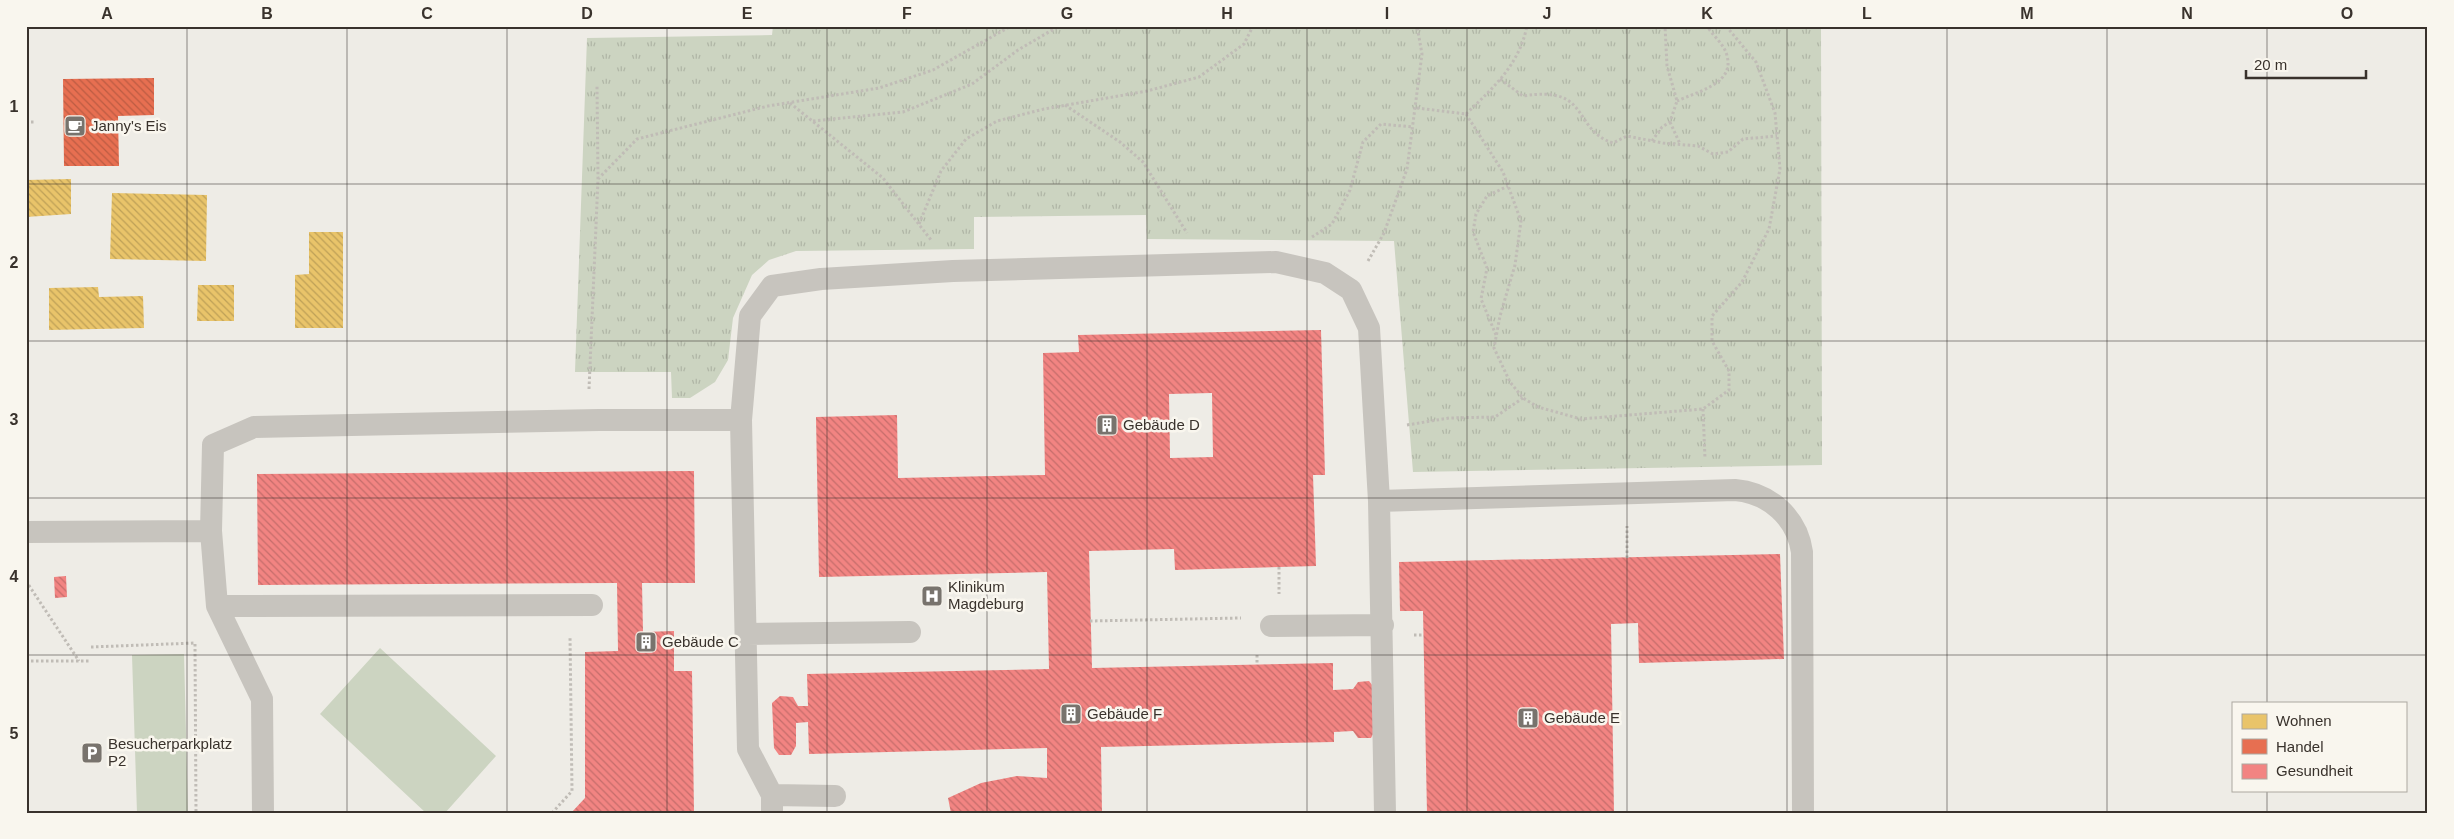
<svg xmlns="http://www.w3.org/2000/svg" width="2454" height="839" viewBox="0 0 2454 839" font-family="Arial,sans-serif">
	<defs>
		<pattern id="park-tufts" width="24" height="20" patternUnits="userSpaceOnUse" patternTransform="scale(1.25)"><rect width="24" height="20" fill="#ccd4c1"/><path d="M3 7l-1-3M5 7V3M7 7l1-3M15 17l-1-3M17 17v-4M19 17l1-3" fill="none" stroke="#b0b6a6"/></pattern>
		<pattern id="homes-back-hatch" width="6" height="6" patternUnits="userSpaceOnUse" patternTransform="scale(1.25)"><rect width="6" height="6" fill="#e9c46a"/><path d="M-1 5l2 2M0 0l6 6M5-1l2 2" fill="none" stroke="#bea057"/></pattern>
		<pattern id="shops-back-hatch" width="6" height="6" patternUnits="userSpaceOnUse" patternTransform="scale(1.25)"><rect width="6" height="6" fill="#e76f51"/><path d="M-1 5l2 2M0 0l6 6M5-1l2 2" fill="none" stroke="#bc5c43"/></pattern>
		<pattern id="health-back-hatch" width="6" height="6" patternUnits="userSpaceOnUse" patternTransform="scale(1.25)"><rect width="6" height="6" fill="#f28482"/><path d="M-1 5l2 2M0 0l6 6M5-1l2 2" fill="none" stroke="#c56d6b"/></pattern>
	</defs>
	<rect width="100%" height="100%" fill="#eeece6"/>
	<path fill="#ccd4c1" d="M380,648L496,756L445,813H426L320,714Z
		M184,654L188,813H137L132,655Z"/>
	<path fill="url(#park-tufts)" d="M773,26H1821L1822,465L1413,472L1394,241L1147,239L1146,215L974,217V249L796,251L769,260L752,275L733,318L728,360L715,382L690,398H672L671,372H575L587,38L772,35Z"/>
	<path fill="url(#homes-back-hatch)" d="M71,179V214L26,217V180Z
		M112,193L207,195L206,261L110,259Z
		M309,232H343V328H295V275L309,274Z
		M198,285H234V321H197Z
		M98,287L99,297L143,296L144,328L49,330V288Z"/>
	<path fill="url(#shops-back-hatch)" d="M154,78V115L118,116L119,166H64L63,79Z"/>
	<path fill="url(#health-back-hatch)" fill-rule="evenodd" d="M1321,330L1325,475H1313L1316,566L1175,570L1174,549L1089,551L1092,668L1333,663V690L1353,689L1358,682L1369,681L1373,686L1374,732L1371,738H1358L1353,731L1334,732V742L1101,747L1102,813H951L948,798L981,783L1017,776L1047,778V748L809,754L808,722L796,723V746L791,755H779L774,748L772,703L780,696L793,697L798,706H808L807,674L1049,669L1047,572L819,577L816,417L897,415L898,478L1045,475L1043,353L1079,352L1078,335ZM1212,393L1213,457L1170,458L1169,394Z
		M694,471L695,583H642L643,632L674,631V671H692L694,813H571L585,798V652L618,651L617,583L258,585L257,474Z
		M1780,554L1784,659L1639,663L1638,623L1611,624L1614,813H1427L1423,611H1400L1399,562Z
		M66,576L67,597L55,598L54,577Z"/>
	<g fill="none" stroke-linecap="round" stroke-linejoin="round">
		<path stroke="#c0bcb6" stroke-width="3" stroke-dasharray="2.5 2.5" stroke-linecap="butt" d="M1500,79L1523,96C1592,85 1571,129 1613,143L1627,136L1663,143L1698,146L1713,154L1728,152L1743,139L1777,136
			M1677,101C1696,92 1735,84 1727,56C1725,45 1713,36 1707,26
			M790,103L883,178L931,240
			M1065,105L1120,142L1143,162L1187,233
			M1417,108L1466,114
			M1466,114L1503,172L1521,221L1515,265L1500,316L1494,348L1510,382L1523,398L1538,407L1581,419L1703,409L1729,390V371L1712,341V316L1742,282L1769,229L1780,169L1775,113L1756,62L1726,26
			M1466,114C1494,87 1519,65 1527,26
			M813,121L903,112L972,84L1018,50L1059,26
			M26,122H36
			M1670,122L1680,144
			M1652,141L1662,127L1670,122L1677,101L1667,66L1665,26
			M598,179L637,139L768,106L879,88L933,70L1011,26
			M919,224L941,171L966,139L997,121L1044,109L1147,91L1199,77L1244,44L1253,26
			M1312,237L1332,224L1350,190L1363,142L1381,124L1413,127
			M1368,261L1384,233L1407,169L1422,54L1417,26
			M1496,335L1481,299L1487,268L1473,232L1476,214L1487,196L1508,186
			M589,389L598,179L597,85
			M1703,409L1705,459
			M1407,425L1449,418L1495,417L1523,398
			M1627,558V526
			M1279,567V594
			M26,581L79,661
			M1090,621L1241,618
			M1414,635H1423
			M195,644L196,813
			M91,647L195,643
			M1257,655V665
			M26,661H91
			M552,813L572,791L570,636"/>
		<path stroke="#c7c4be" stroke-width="22" d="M1379,501L1735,490C1769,493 1797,517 1802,552L1803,813
			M211,531L213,445L254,427L599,420H741
			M26,532L211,531L217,606L262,699L263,813
			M217,606L592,605
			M1271,626L1383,625
			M747,634L910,632
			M772,795L835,796
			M772,813V795L748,749L741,420L750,316L772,286L821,279L953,271L1276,262L1325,273L1351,290L1369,328L1379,501L1385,813"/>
	</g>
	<path fill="none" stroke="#39322c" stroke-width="1" stroke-opacity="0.55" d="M187,26V813M347,26V813M507,26V813M667,26V813M827,26V813M987,26V813M1147,26V813M1307,26V813M1467,26V813M1627,26V813M1787,26V813M1947,26V813M2107,26V813M2267,26V703M26,184H2428M26,341H2428M26,498H2428M26,655H2428M2267,790V813"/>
	<defs>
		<g id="cafe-square" transform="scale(1.125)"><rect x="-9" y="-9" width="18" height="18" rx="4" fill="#78736d" stroke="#f9f6ee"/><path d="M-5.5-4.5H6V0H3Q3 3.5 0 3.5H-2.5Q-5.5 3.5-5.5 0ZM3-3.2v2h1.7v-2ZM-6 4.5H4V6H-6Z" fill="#fff"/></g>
		<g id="building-square" transform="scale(1.125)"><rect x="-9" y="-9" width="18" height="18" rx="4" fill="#78736d" stroke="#f9f6ee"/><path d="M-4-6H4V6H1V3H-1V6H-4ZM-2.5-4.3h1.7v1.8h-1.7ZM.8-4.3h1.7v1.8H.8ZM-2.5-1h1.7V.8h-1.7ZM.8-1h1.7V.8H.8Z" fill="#fff"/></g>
		<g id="hospital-square" transform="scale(1.125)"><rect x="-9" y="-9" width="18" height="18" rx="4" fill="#78736d" stroke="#f9f6ee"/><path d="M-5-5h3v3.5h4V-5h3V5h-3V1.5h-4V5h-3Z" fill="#fff"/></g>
		<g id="parking-square" transform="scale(1.125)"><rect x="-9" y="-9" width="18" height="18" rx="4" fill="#78736d" stroke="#f9f6ee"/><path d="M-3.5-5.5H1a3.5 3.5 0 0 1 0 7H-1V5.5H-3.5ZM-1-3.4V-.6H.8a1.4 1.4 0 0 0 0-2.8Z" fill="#fff"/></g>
	</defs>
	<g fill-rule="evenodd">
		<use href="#cafe-square" x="75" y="126"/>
		<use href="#building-square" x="1107" y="425"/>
		<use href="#hospital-square" x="932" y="596"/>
		<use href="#building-square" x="646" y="642"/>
		<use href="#building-square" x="1071" y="714"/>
		<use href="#building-square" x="1528" y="718"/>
		<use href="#parking-square" x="92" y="753"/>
	</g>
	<g text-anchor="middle" stroke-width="5" stroke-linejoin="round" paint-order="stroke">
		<g font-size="15" fill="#39322c" stroke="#f9f6ee" text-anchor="start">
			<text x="91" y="131">Janny's Eis</text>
			<text x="1123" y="430">Gebäude D</text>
			<text x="948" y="592">Klinikum<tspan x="948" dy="17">Magdeburg</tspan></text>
			<text x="662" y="647">Gebäude C</text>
			<text x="1087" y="719">Gebäude F</text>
			<text x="1544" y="723">Gebäude E</text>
			<text x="108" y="749">Besucherparkplatz<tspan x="108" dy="17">P2</tspan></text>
		</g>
	</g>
	<rect width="2454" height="839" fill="none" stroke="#f9f6ee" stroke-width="55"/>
	<rect x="2232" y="702" width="175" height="90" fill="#f9f6ee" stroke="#aca8a0"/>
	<rect x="2242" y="714" width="25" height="15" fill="#e9c46a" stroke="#aca8a0"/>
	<text x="2276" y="726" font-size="15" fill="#39322c">Wohnen</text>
	<rect x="2242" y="739" width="25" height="15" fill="#e76f51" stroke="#aca8a0"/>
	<text x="2276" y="752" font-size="15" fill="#39322c">Handel</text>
	<rect x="2242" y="764" width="25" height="15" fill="#f28482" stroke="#aca8a0"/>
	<text x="2276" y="776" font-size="15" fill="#39322c">Gesundheit</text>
	<path d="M2246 70v8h120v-8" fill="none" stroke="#39322c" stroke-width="2.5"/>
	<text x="2254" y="70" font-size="15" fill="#39322c" stroke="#f9f6ee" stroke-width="4" paint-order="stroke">20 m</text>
	<rect x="28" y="28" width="2398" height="784" fill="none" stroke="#39322c" stroke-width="2"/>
	<g font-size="16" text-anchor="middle" font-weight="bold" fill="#39322c">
		<text x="107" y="19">A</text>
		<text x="267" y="19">B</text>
		<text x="427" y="19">C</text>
		<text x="587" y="19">D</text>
		<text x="747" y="19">E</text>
		<text x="907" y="19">F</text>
		<text x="1067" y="19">G</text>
		<text x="1227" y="19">H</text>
		<text x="1387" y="19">I</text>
		<text x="1547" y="19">J</text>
		<text x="1707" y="19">K</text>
		<text x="1867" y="19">L</text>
		<text x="2027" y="19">M</text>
		<text x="2187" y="19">N</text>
		<text x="2347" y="19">O</text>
		<text x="14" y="112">1</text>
		<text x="14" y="268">2</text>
		<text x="14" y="425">3</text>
		<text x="14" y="582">4</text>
		<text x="14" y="739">5</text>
	</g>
</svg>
